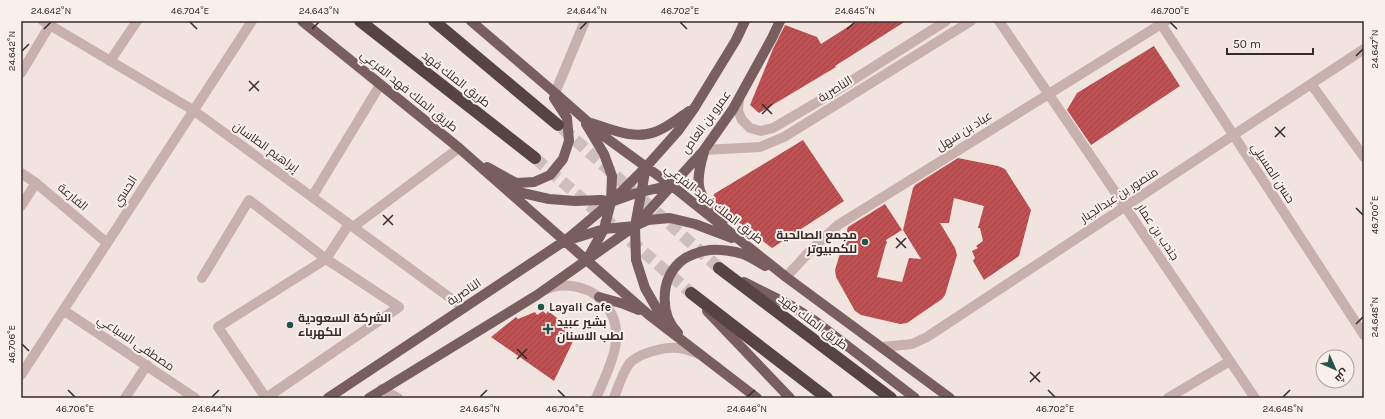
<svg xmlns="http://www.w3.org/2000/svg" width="1385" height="419" viewBox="0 0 1385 419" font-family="Karla,Cairo,sans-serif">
	<defs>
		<pattern id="building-hatch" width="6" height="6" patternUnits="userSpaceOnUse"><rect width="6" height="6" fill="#bc5254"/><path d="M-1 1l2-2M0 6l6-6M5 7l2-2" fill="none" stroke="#9a4446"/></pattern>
	</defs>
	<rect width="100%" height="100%" fill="#f1e4df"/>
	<path fill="url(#building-hatch)" d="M857,21H906L835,66L836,67L759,113L750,105L773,49L785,25L817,37L821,44Z
		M1154,46L1180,86L1091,145L1067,110L1077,93Z
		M803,140L844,201L772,248L723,211L713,200L714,194Z
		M958,158L998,166L1005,169L1026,202L1031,210L1019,256L984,280L973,261L975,258L972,251L978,248L976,246L983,241L980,228H978L984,206L954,198L949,223H940L955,248L957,255L945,295L942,299L907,323L900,324L861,315L855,311L836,277L835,270L848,227L885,204L902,230L886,240L887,243L886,244L877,277L902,282L909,258L921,259L903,230L913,188L915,185Z
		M543,311L546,314L548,311L565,324L564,326L576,335L554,381L491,337L516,317L518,319L535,312L537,315Z"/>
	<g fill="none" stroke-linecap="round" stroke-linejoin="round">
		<path stroke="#ccbfbb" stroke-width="12" stroke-dasharray="12 6" stroke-linecap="butt" d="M562,128L719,268
			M535,158L691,293"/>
		<path stroke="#c8b1ac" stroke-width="10" d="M43,21L193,110L464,308
			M999,21L1255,398
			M1161,24L1364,335
			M110,61L137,21
			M21,73L50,25
			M1311,84L1364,157
			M555,93L585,21
			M739,99L738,111L742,120L750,128L761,131L773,128L826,97L946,21
			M704,150L760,147L784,137L971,21
			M21,173L36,183L107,243
			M312,197L380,85
			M21,206L36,183
			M353,227L459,148
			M786,277L810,251L838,225L1166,21
			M202,278L249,200L326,259L349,224
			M545,290C557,284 572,285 584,289C592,291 599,297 604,303C630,332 609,368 596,398
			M63,310L195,398
			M882,347L912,344L927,337L1364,49
			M21,375L252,21
			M382,389L398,398
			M125,398L147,365
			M266,398L218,327L326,259L399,307L266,398
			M614,398C618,387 622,374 629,364C638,353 664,347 678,348C685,348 693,352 699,354
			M1168,398L1230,361"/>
		<path stroke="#785e5d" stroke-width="10" d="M302,21L459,148L649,315L757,398
			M471,21L555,93L605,137L671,185L786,277L950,398
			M591,123C610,129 634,140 655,132C667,128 679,118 689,111
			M586,124L604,154L612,176L611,202L604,229L589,256
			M704,152C693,189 698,194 723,221
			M487,167L516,183L534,182L550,175L563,159L569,141L567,118L554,98
			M646,167L635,226L636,260L645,288L666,325
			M510,187L518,192L549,199L575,201L601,200L611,202L633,194L671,185
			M569,240L604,229L635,226L648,220L670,218L695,224L732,238
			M744,282L790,305L815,321L915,398
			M599,297L624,304L639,310
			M707,311L790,398
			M678,333C660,315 660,281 679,263C686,256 700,251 710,250C719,249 734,251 743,254C751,257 758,262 765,266
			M328,398L566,240L611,202L646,167L678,131L695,107L736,40L745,21
			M369,398L537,295L635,226L704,150L733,109L772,38L780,21"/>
		<path stroke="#574342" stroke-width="12" d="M360,21L535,158
			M434,21L558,125
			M719,268L891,398
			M691,293L827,398"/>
	</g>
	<path fill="none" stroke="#372b2a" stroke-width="1.5" d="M190,22L197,29M680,22L687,29M1170,22L1177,29M44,29L51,22M312,29L319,22M580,29L587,22M847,29L855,22M22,51L29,44M1356,56L1363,49M249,81L259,91M249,91L259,81M762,104L772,114M762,114L772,104M1275,127L1285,137M1275,137L1285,127M1356,208L1363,215M383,215L393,225M383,225L393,215M896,238L906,248M896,248L906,238M1356,324L1363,317M22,344L29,351M517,349L527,359M517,359L527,349M1030,372L1040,382M1030,382L1040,372M68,390L75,397M558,390L565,397M1048,390L1055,397M212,397L219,390M480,397L487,390M747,397L755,390M1283,397L1290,390"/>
	<g fill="#23554b" stroke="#f9efeb" stroke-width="1.5">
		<circle cx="865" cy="242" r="4"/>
		<circle cx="541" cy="307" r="4"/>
		<circle cx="290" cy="325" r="4"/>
		<path d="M546 323h4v4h4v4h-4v4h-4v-4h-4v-4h4z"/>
	</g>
	<g text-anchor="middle" stroke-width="4" stroke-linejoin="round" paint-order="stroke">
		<g font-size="12" fill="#372b2a" stroke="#f9efeb">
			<text transform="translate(456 79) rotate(38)" y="4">طريق الملك فهد</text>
			<text transform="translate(835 89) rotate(-32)" y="4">الناصرية</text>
			<text transform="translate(409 91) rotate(39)" y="4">طريق الملك فهد الفرعي</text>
			<text transform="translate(706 122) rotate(-54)" y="4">عمرو بن العاص</text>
			<text transform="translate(964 131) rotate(-32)" y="4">عباد بن سهل</text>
			<text transform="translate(266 147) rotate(36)" y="4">إبراهيم الطاسان</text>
			<text transform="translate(1273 173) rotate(57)" y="4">حسن المسيلي</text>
			<text transform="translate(125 191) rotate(-57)" y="4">الحسي</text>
			<text transform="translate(1119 195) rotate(-33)" y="4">منصور بن عبدالجبار</text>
			<text transform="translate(73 197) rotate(40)" y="4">الفارعة</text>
			<text transform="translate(714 204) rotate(38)" y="4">طريق الملك فهد الفرعي</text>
			<text transform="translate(1158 232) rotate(56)" y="4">جندب بن عمار</text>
			<text transform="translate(464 292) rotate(-34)" y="4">الناصرية</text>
			<text transform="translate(813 322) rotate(37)" y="4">طريق الملك فهد</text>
			<text transform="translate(136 343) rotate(34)" y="4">مصطفى السباعي</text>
		</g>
		<g font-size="12" font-weight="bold" fill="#372b2a" stroke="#f9efeb" text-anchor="start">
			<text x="857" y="239" text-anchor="end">مجمع الصالحية<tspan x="857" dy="14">للكمبيوتر</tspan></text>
			<text x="549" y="311">Layali Cafe</text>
			<text x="298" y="322">الشركة السعودية<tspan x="298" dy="14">للكهرباء</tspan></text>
			<text x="557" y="326">بشير عبيد<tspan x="557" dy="14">لطب الاسنان</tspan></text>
		</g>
	</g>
	<rect width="1385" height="419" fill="none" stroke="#f9efeb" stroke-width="44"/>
	<g transform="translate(1335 369) rotate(135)"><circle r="19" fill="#f9efeb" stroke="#aba19e"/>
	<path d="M0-3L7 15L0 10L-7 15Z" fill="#23554b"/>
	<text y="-6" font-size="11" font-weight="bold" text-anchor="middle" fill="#372b2a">ش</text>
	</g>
	<path d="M1227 48v6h86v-6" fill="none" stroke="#372b2a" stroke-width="2"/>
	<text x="1233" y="48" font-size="12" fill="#372b2a" stroke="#f9efeb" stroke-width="3" paint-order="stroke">50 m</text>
	<rect x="22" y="22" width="1341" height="375" fill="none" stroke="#372b2a" stroke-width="1.5"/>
	<g font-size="10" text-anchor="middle" fill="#372b2a">
		<text x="51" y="14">24.642°N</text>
		<text x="190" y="14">46.704°E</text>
		<text x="319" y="14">24.643°N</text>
		<text x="587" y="14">24.644°N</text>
		<text x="680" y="14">46.702°E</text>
		<text x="855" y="14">24.645°N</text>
		<text x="1170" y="14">46.700°E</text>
		<text transform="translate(1374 49) rotate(-90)" y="4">24.647°N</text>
		<text transform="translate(11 51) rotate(-90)" y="4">24.642°N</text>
		<text transform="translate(1374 215) rotate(-90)" y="4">46.700°E</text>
		<text transform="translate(1374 317) rotate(-90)" y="4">24.648°N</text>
		<text transform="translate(11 344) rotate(-90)" y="4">46.706°E</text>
		<text x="75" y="412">46.706°E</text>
		<text x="212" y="412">24.644°N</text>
		<text x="480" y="412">24.645°N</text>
		<text x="565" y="412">46.704°E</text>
		<text x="747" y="412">24.646°N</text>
		<text x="1055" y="412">46.702°E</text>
		<text x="1283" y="412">24.648°N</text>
	</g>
</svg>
